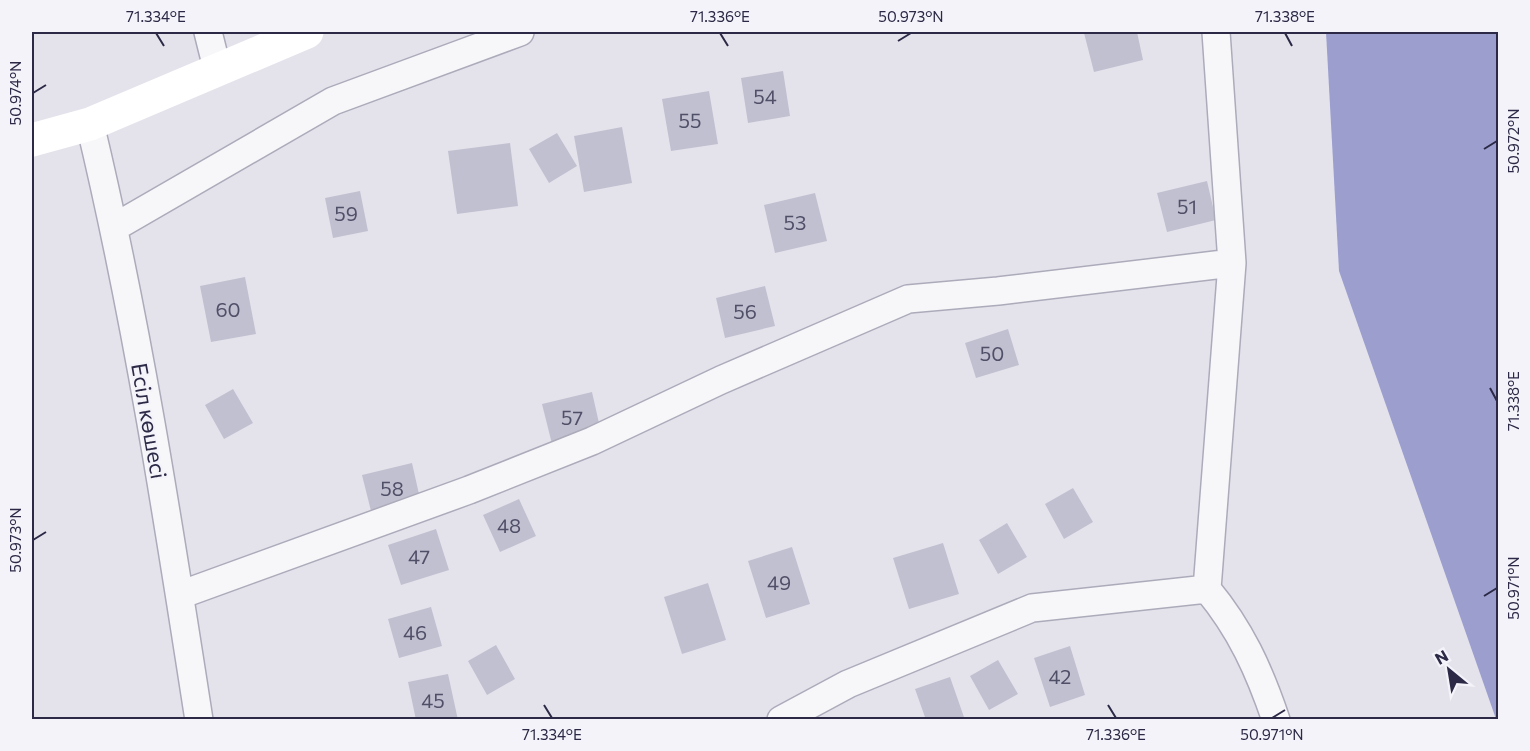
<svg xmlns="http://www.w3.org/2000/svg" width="1530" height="751" viewBox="0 0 1530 751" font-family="Commissioner,sans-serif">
	<rect width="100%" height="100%" fill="#e4e3ec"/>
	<path fill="#9c9fce" d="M1326,32H1498V719H1496L1339,271Z"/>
	<path fill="#c1c0d0" d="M1089,32H1137L1143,60L1094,72L1084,33Z
		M783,71L790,116L748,123L741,78Z
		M709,91L718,144L671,151L662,99Z
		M622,127L632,183L584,192L574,136Z
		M557,133L577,166L549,183L529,149Z
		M510,143L518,206L457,214L448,151Z
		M1207,181L1216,220L1167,232L1157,193Z
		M360,191L368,231L333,238L325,198Z
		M815,193L827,241L775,253L764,205Z
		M245,277L256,334L211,342L200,286Z
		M765,286L775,326L725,338L716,298Z
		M1008,329L1019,365L976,378L965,343Z
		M233,389L253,423L224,439L205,405Z
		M592,392L601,432L552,444L542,404Z
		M412,463L421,503L372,515L362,475Z
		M1073,488L1093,522L1064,539L1045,504Z
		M519,499L536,536L500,552L483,515Z
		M1007,523L1027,557L998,574L979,540Z
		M436,529L449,570L401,585L388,545Z
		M943,543L959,594L909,609L893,558Z
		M792,547L810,604L766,618L748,561Z
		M708,583L726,640L682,654L664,597Z
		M431,607L442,646L399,658L388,619Z
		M496,645L515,679L487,695L468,661Z
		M1070,646L1085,695L1050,707L1034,658Z
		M998,660L1018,694L989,710L970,676Z
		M448,674L458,720H416L408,682Z
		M950,677L965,720H926L915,689Z"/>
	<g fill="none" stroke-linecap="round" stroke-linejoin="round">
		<g stroke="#acabba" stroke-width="30">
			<path id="street" d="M208,32L217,68
				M1216,32L1232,263L1207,589C1241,630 1259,670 1276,720
				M90,124C137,320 168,520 199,720
				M115,227L333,101L520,32
				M180,595L469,490L592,441L721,380L908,299L998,291L1232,263
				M781,720L848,684L1032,608L1207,589"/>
		</g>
		<use href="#street" stroke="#f7f7fa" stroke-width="27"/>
		<path stroke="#fff" stroke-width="33" d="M32,140L90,124L307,32"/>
	</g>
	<path fill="none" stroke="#2b2946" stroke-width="2" d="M156,33L164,46M720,33L728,46M1285,33L1292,46M898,41L911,33M33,93L46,85M1484,149L1497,141M1490,388L1497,401M33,540L46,532M1484,596L1497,588M544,705L552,718M1108,705L1116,718M1272,718L1285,710"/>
	<g text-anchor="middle" stroke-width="4.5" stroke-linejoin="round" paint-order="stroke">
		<g font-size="20" fill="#504f68">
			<text x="765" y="104">54</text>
			<text x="690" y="128">55</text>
			<text x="1187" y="214">51</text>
			<text x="346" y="221">59</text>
			<text x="795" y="230">53</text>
			<text x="228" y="317">60</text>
			<text x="745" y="319">56</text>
			<text x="992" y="361">50</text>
			<text x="572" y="425">57</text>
			<text x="392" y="496">58</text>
			<text x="509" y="533">48</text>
			<text x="419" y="564">47</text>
			<text x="779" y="590">49</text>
			<text x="415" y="640">46</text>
			<text x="1060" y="684">42</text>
			<text x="433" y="708">45</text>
		</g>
		<g font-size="22" fill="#2b2946" stroke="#f4f3f9">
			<text transform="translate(149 421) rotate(80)" y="8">Есіл көшесі</text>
		</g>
	</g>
	<rect width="1530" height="751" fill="none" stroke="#f4f3f9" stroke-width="66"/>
	<g transform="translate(1449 670) rotate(330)" stroke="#f4f3f9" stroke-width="4.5" paint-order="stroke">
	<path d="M0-4.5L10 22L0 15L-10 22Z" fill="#2b2946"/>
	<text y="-9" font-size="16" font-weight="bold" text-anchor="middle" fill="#2b2946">N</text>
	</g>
	<rect x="33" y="33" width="1464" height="685" fill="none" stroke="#2b2946" stroke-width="2"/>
	<g font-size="15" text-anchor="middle" fill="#2b2946">
		<text x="156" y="22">71.334°E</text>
		<text x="720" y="22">71.336°E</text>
		<text x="911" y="22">50.973°N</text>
		<text x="1285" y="22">71.338°E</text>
		<text transform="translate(16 93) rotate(-90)" y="5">50.974°N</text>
		<text transform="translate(1514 141) rotate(-90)" y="5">50.972°N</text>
		<text transform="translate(1514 401) rotate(-90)" y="5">71.338°E</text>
		<text transform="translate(16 540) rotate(-90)" y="5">50.973°N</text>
		<text transform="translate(1514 588) rotate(-90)" y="5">50.971°N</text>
		<text x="552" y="740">71.334°E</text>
		<text x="1116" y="740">71.336°E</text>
		<text x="1272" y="740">50.971°N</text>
	</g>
</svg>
